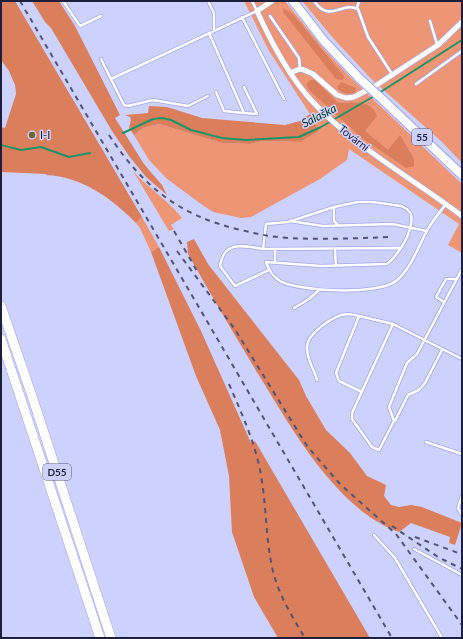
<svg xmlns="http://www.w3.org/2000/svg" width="463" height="639" viewBox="0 0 463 639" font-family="Lato,sans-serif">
	<rect width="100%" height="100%" fill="#cdd1fe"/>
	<path fill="#ee9575" d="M244,1H285L323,48L351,78L462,184V253L448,245L459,224L349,149L347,160L320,179L251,217L241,218L213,212L201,204L166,178L149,160L134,135L143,128L159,124L222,143L250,144L263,141L299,142L319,131L310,114L269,51Z
		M302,1H462V18L440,41L375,83L333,38Z
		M462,25V163L442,142L379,86L446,42Z
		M133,171C148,188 168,200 182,218L171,225L174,229L169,231Z
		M142,217L159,247L151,252L140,228L136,223Z"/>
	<path fill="#db7e5c" d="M1,1H15L142,217L136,223C111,198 83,177 46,175V174L1,172V127L5,128L16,94L15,85L9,71L1,60Z
		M32,1H59L75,26L120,115L115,118L144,164L162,185L167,195L146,177L129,156L112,131L51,28L45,22Z
		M283,8L292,13L344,76L343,80L336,79L283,12Z
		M310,80H315L338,103C354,103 371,99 377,116L365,131L388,150L400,135L414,159V166L406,168L362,138L309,90L306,85Z
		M341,82L356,88L355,93C347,94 341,94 337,87Z
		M149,106L167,107L202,118L285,125L300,121L310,114L319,131L300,142L263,141L250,144L222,143L159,124L143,128L134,135L129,128L131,120L130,117L125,115L148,113Z
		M194,239L208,264L299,380L306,396L326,430L350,453L367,476L386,485L384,496L391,505L399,507L411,505L422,507L462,523L455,545L449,543L450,537L411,523L399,532C338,511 292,429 260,377C235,336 211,295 188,254L187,242Z
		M159,247L201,331L251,443L255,441L370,638H278L254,597L232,532L229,476L220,430L196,376L151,252Z"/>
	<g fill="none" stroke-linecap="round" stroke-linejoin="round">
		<path stroke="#1a9464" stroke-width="2" d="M379,93L462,40
			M123,133L153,119L162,118L171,120L191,130L222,138L246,140L299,137L321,127L376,95
			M1,145L21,150L41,147L69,157L90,153"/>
		<g stroke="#a1a6ee" stroke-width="4">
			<path id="service" d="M63,1L80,26L101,16
				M208,1L214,13V31
				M314,1C330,24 341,1 358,9L368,37L392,74
				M357,8L359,1
				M270,16L299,58L300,69
				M242,17L284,99
				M430,21L437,44
				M209,33L244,113L224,111L216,92
				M101,59L111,79
				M416,84L462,51
				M208,96L188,106L153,100L128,106L124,105L111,79L257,11L252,1
				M244,113L257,114L244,87
				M334,207V221L338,225
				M290,221L323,226L392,224L427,231
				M400,248L263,249L266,224L288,222L334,207L358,202H373L401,206L407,209L411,214C414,231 400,253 387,264L321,266L266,262C269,270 272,276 280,281C299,292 379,295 396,281C412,268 418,246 428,229C433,220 440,212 446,204
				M263,249C243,246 224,240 220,266L235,286L269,270
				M335,249L336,266
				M275,263V249
				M444,302L436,297L446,279H456
				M294,308L309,299L319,290
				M393,324L352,413V419L372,447L379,450L394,421L389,407L407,363L417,354L462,269
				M317,380C314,368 307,361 307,348C306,334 334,315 347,314C350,314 355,315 359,316
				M362,392L339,381L336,373L359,316L393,324L462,359
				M395,421L408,395L419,390L425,383L442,350
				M426,442L462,454
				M462,496L458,508L462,515
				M374,535L395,558L442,638
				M414,549L462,575"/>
		</g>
		<g stroke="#a1a6ee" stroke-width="6">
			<path id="minor" d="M272,1L257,11C271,42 287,73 310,99C353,146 412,178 462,216
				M290,73L300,69L304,70L313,74L337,95L346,98L354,97L375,86L438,45L462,22"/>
		</g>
		<g stroke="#a1a6ee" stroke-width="10">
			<path id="primary" d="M293,1L324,41L360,79
				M383,100L462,175"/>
		</g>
		<g stroke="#a1a6ee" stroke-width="10">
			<path id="motorway" d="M1,306L33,399L111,638
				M1,339L100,638"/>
		</g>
		<use href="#service" stroke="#fff" stroke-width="2.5"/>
		<use href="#minor" stroke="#fff" stroke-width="5"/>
		<use href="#primary" stroke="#fff" stroke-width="8"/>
		<use href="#motorway" stroke="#fff" stroke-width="9"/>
		<path stroke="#525474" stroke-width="2" stroke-dasharray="5 5" stroke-linecap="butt" d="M20,1L392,638
			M109,135C143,187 180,216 241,230C257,234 272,237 289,238C323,240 358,238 392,237
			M174,231L197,271
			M177,251L234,328L307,446L340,484L396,534L462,625
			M229,384C241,412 254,440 260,470C267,505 265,541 274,575C280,597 293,618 305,638
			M392,526L438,557L462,569
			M415,537L461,554"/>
		<g stroke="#a1a6ee" stroke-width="10" stroke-linecap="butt">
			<path id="primary-bridge" d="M360,79L383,100"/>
		</g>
		<use href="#primary-bridge" stroke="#fff" stroke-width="8"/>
	</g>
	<circle fill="#6f6733" stroke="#cdd1fe" stroke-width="1.5" cx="32" cy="135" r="4"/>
	<g text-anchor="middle" stroke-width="3" stroke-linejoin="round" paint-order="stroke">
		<g fill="#cdd1fe" stroke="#525474" stroke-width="1">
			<rect x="412" y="129" width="20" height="16" rx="3"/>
			<rect x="43" y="464" width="28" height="16" rx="3"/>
		</g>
		<g font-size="10" font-weight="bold" fill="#1d1e39">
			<text x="422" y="141">55</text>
			<text x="57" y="476">D55</text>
		</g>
		<g font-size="11" fill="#1d1e39" stroke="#cdd1fe" text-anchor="start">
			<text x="40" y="139">I-I</text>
		</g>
		<g font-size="11" fill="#1d1e39" stroke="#cdd1fe">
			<text transform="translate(354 138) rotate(38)" y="4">Tovární</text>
		</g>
		<g font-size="12" font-style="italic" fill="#053622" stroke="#cdd1fe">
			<text transform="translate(319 116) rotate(-27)" y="4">Salaška</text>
		</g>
	</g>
	<rect width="463" height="639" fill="none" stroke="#1d1e39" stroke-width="4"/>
</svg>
